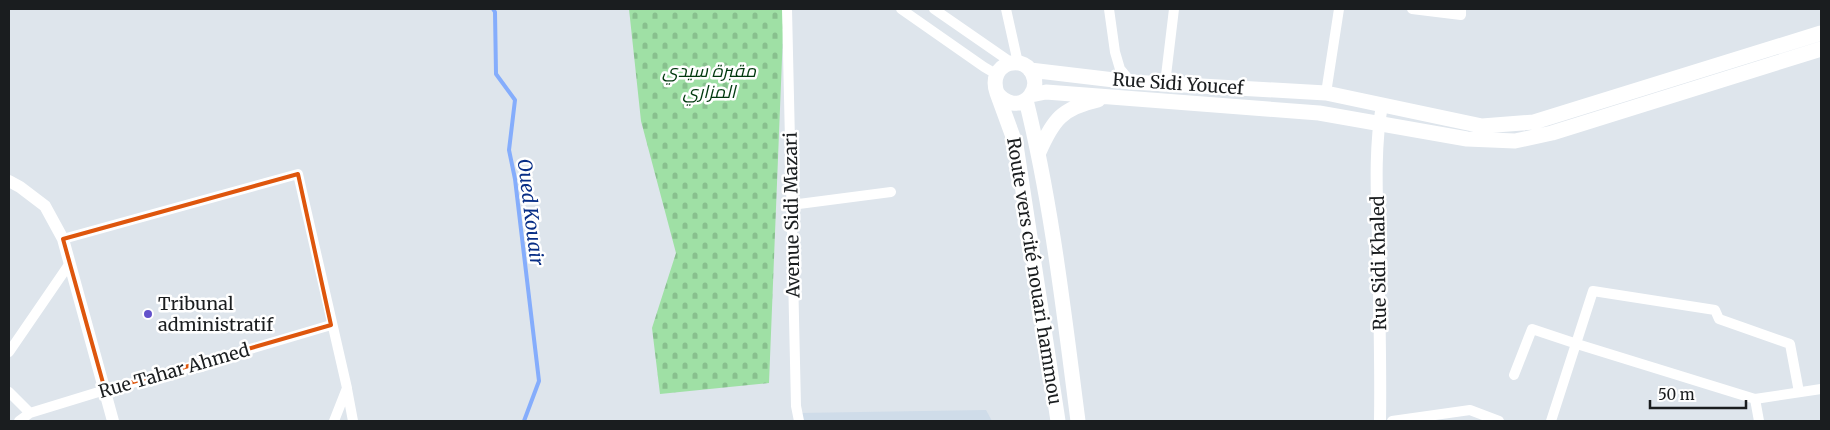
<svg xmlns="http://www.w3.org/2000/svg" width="1830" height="430" viewBox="0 0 1830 430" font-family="Merriweather,Cairo,serif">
	<defs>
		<pattern id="cemetery-stones" width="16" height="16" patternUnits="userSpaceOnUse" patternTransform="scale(1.25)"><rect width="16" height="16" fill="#9fe0a5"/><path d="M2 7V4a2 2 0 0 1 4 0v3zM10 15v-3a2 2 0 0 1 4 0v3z" fill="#88c08e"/></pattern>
	</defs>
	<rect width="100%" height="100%" fill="#dee5ec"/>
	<path fill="#cfdce9" d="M986,410L992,421H799L798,413Z"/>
	<path fill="url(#cemetery-stones)" d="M629,9H784L769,383L660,394L652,328L676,253L641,121Z"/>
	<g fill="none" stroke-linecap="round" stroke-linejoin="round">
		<path stroke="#85adfc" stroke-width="4" d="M493,9L495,12L496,74L515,100L509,150L515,179L539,381L524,421"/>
		<path stroke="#fff" stroke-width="10" d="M787,9L796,406L799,421
			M901,9L984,67L996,74
			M934,9L1012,63
			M1006,9L1018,63
			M1109,9L1115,52L1120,69L1131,82
			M1412,9L1461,15V9
			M1165,84L1174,9
			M1326,93L1339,9
			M791,205L891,192
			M63,239L298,174L347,388L334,421
			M9,352L70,263
			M1514,375L1532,329L1577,344L1755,399L1821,389
			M347,389L353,421
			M9,392L30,413
			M1755,399L1759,421
			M19,421L30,413L105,390L156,377L331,325
			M1392,421L1470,410L1499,421
			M1551,421L1593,291L1715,310L1719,319L1790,344L1799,392"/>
		<path stroke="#fff" stroke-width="12" d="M9,181L20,187L45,206L63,239L113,421
			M1380,421C1381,361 1379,302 1378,242C1377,197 1374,150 1382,105"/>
		<path stroke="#fff" stroke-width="15" d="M1030,70L1131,82L1326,93L1482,126L1534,122L1821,33
			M997,93C1005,104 1020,108 1030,96C1034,91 1036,85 1034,78C1027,51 986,62 997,93L1016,145L1058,421
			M1031,95L1046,92L1319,113L1467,139L1515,141L1552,133L1821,49
			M1026,100C1052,205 1064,314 1078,421
			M1039,152C1053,120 1062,108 1098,100"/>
	</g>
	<path fill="none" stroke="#de560d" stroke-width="4" stroke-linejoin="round" d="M298,174L331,325L105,390L63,239Z"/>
	<circle fill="#6352cb" stroke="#fff" stroke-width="2" cx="148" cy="314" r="5"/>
	<g text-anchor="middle" stroke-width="5" stroke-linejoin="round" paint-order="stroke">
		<g font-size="18" font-style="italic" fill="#00390e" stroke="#fff">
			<text x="709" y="77">مقبرة سيدي<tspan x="709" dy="21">المزاري</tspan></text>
		</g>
		<g font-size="18" fill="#1a1d1f" stroke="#fff">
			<text transform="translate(1178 84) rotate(4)" y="6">Rue Sidi Youcef</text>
			<text transform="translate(792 215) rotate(-91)" y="6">Avenue Sidi Mazari</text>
			<text transform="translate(1379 263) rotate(-91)" y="6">Rue Sidi Khaled</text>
			<text transform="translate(1034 271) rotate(81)" y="6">Route vers cité nouari hammou</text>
			<text transform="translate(174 371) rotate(-16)" y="6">Rue Tahar Ahmed</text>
		</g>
		<g font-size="18" fill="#1a1d1f" stroke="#fff" text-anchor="start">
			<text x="158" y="310">Tribunal<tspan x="158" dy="21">administratif</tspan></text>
		</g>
		<g font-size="19" font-style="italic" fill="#082e86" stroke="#fff">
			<text transform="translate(531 212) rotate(83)" y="7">Oued Kouair</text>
		</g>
	</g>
	<rect width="1830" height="430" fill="none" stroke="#1a1d1f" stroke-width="20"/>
	<path d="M1650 400v8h96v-8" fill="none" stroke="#1a1d1f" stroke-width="2.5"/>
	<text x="1658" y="400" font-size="15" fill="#1a1d1f" stroke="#ffffff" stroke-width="4" paint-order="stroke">50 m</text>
</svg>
